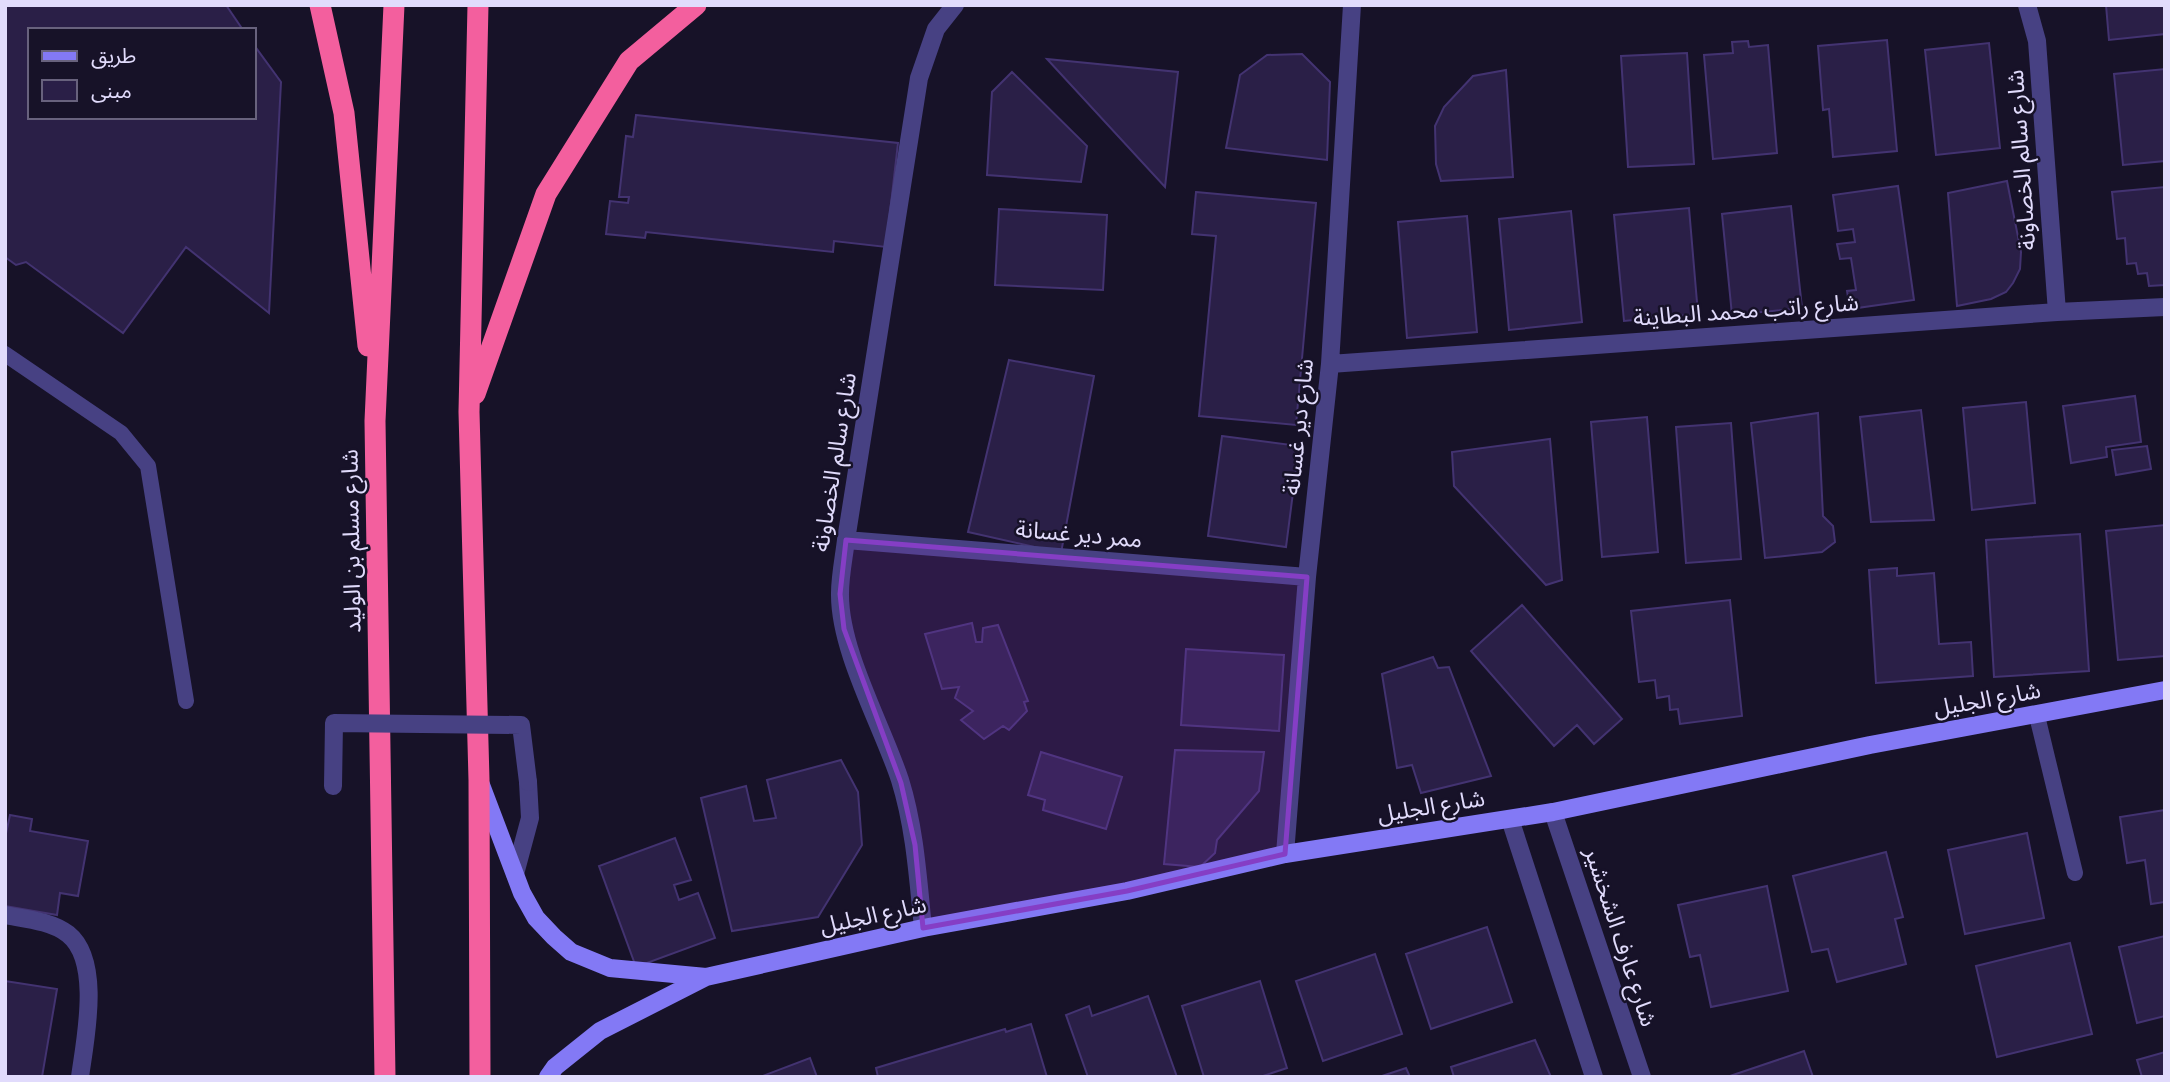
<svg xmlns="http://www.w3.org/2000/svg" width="2170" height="1082" viewBox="0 0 2170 1082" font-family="'Exo 2','Noto Sans Arabic',sans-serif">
	<rect width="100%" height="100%" fill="#171228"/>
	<path fill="#2a1f47" stroke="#433371" stroke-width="2" d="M5,5H226L243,30H30V117H254V45L281,82L269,313L186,247L123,333L26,262L16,265L5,257Z
		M2106,5H2165V34L2109,40Z
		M1887,40L1897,151L1833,157L1829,109L1823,110L1818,46Z
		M1748,41L1749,47L1768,45L1777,153L1713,159L1704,55L1733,53L1732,42Z
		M1989,43L2000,148L1936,155L1925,50Z
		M1687,53L1694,164L1628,167L1621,56Z
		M1302,54L1330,82L1327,160L1226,148L1240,75L1267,55Z
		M1047,59L1178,72L1165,187Z
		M2165,69V161L2123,165L2114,74Z
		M1506,70L1513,177L1441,181L1436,164L1435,126L1444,107L1473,76Z
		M1012,72L1087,146L1081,182L987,175L992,92Z
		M636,115L898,143L886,247L834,241L833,252L646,232L645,238L606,234L610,201L628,203L629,197H619L626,136L633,137Z
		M2007,181L2021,252L2020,269L2013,283L2006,292L1991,299L1957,306L1948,193Z
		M1898,186L1914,300L1850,309L1847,291L1856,290L1851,258L1840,259L1837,244L1855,242L1853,229L1838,231L1833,195Z
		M2165,187V285L2149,286L2147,273L2138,274L2136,263L2127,264L2125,238L2117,239L2112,192Z
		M1196,192L1316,203L1296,425L1199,416L1216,236L1192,234Z
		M1791,206L1802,308L1732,315L1722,214Z
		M1689,208L1698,314L1624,321L1614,215Z
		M999,209L1107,215L1103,290L995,285Z
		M1571,211L1582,322L1509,330L1499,219Z
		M1467,216L1477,332L1407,338L1398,222Z
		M1009,360L1094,376L1061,553L968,532Z
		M2135,396L2141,442L2106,447L2107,457L2071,463L2063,406Z
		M2026,402L2035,503L1972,510L1963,408Z
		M1921,410L1934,520L1871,522L1860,417Z
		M1818,413L1823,516L1833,526L1835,542L1822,552L1765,558L1751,423Z
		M1647,417L1658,552L1602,557L1591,422Z
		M1731,423L1741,559L1686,563L1676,427Z
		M1222,436L1299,446L1286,547L1208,536Z
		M1550,439L1562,580L1546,585L1454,486L1452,452Z
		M2147,446L2151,469L2116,475L2112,450Z
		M2165,525V656L2118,660L2106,531Z
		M2080,534L2089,671L1994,677L1986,540Z
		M1897,568V576L1934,573L1939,644L1971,642L1973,676L1876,683L1869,570Z
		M1730,600L1742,716L1680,724L1678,709L1670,710L1669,696L1657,698L1655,680L1639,682L1631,611Z
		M1522,605L1622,719L1594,744L1577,725L1554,746L1471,651Z
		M972,623L976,642H982L983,628L998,625L1028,701L1024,702L1027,711L1009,730L1003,726L984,739L961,720L973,711L955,698L959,687L942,689L925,634Z
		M1186,649L1284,655L1279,731L1181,725Z
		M1433,657L1438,668L1449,667L1491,776L1421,793L1412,765L1397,768L1382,674Z
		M1175,750L1264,752L1259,791L1217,840L1215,853L1200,867L1164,864Z
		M1041,752L1122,777L1106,829L1043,810L1045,800L1028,795Z
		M841,760L858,792L862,845L818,917L732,931L701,798L746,786L754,821L776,818L767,780Z
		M2165,810V902L2151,904L2145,860L2127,863L2120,817Z
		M10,815L32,819L30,831L88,841L78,896L60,893L57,915L5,906V838Z
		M2027,833L2044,918L1965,934L1948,850Z
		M675,838L691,880L674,885L679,900L698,893L715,938L636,967L599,866Z
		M1886,852L1903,917L1895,919L1906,964L1837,982L1828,949L1812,952L1793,876Z
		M1767,886L1788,991L1711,1007L1700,955L1690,957L1678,905Z
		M1487,927L1512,1002L1431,1029L1406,954Z
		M2165,936V1016L2137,1023L2119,947Z
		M2070,943L2092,1034L1997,1057L1976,966Z
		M1375,954L1402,1034L1323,1061L1296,981Z
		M5,981L57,989L42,1077H5Z
		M1260,981L1287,1068L1260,1077H1204L1182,1006Z
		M1148,996L1177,1077H1088L1066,1015L1089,1006L1092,1016Z
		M1031,1024L1047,1077H878L876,1068L1005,1029L1006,1032Z
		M1535,1040L1551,1077H1454L1451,1067Z
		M1804,1051L1813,1077H1727Z
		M2165,1052V1077H2142L2137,1060Z
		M810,1058L817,1077H760Z
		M1406,1068L1410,1077H1379Z"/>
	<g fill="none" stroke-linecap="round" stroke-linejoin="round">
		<path stroke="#474183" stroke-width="16" d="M5,354L121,433L148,466L186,701
			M2037,716L2075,873"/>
		<path stroke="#474183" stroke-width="18" d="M2027,5L2037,41L2057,312
			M1330,364L2057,312L2165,307
			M846,540L1307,577
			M1553,812L1642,1077
			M1510,819L1594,1077
			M1285,854L1307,577L1330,364L1352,5
			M515,874L530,818L528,782
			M5,915C26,919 51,921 68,934C102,961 85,1040 80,1077
			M923,928C918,879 915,828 900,780C882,725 839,650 840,593C840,576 844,557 846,540L919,78L936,29L955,5"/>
		<path stroke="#8379f5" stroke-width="18" d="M481,785L522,893L536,918L554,937L571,952L610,968L706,977
			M548,1077L555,1067L600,1031L706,977L923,928L1127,891L1285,854L1553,812L1870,745L2165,690"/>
		<path stroke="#f35f9e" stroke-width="21" d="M320,5L344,113L368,346
			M478,5L469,412L479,780L480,1077
			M475,394L546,194L629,61L696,5
			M385,1077L375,421L394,5"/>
		<path stroke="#474183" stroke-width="18" d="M333,786L334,723L521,725L528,782"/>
	</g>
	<path fill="#853ec5" fill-opacity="0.2" stroke="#853ec5" stroke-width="5" stroke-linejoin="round" d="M846,540L1307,577L1285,854L1127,891L923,928L915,845L901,783L844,629L840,594Z"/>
	<g text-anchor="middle" stroke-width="5" stroke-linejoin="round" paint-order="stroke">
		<g font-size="23" fill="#e1dbfc" stroke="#171228">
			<text transform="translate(2021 160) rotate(-94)" y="8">شارع سالم الخصاونة</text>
			<text transform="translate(1746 310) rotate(-4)" y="8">شارع راتب محمد البطاينة</text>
			<text transform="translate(1298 427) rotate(-84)" y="8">شارع دير غسانة</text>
			<text transform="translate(834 462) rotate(-81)" y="8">شارع سالم الخصاونة</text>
			<text transform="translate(1079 534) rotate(5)" y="8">ممر دير غسانة</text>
			<text transform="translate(351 541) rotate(-91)" y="8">شارع مسلم بن الوليد</text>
			<text transform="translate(1987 699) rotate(-10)" y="8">شارع الجليل</text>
			<text transform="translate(1431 806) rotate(-9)" y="8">شارع الجليل</text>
			<text transform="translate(873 915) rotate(-12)" y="8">شارع الجليل</text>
			<text transform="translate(1621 937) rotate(72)" y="8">شارع عارف الشخشير</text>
		</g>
	</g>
	<rect width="2170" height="1082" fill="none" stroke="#e1dbfc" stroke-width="14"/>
	<rect x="28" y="28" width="228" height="91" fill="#171228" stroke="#68627d" stroke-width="2"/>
	<rect x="42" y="51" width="35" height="10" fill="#8379f5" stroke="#68627d" stroke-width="2"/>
	<text x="91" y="63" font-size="21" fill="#e1dbfc">طريق</text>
	<rect x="42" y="80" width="35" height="21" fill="#2a1f47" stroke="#68627d" stroke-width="2"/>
	<text x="91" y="98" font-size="21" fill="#e1dbfc">مبنى</text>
</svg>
